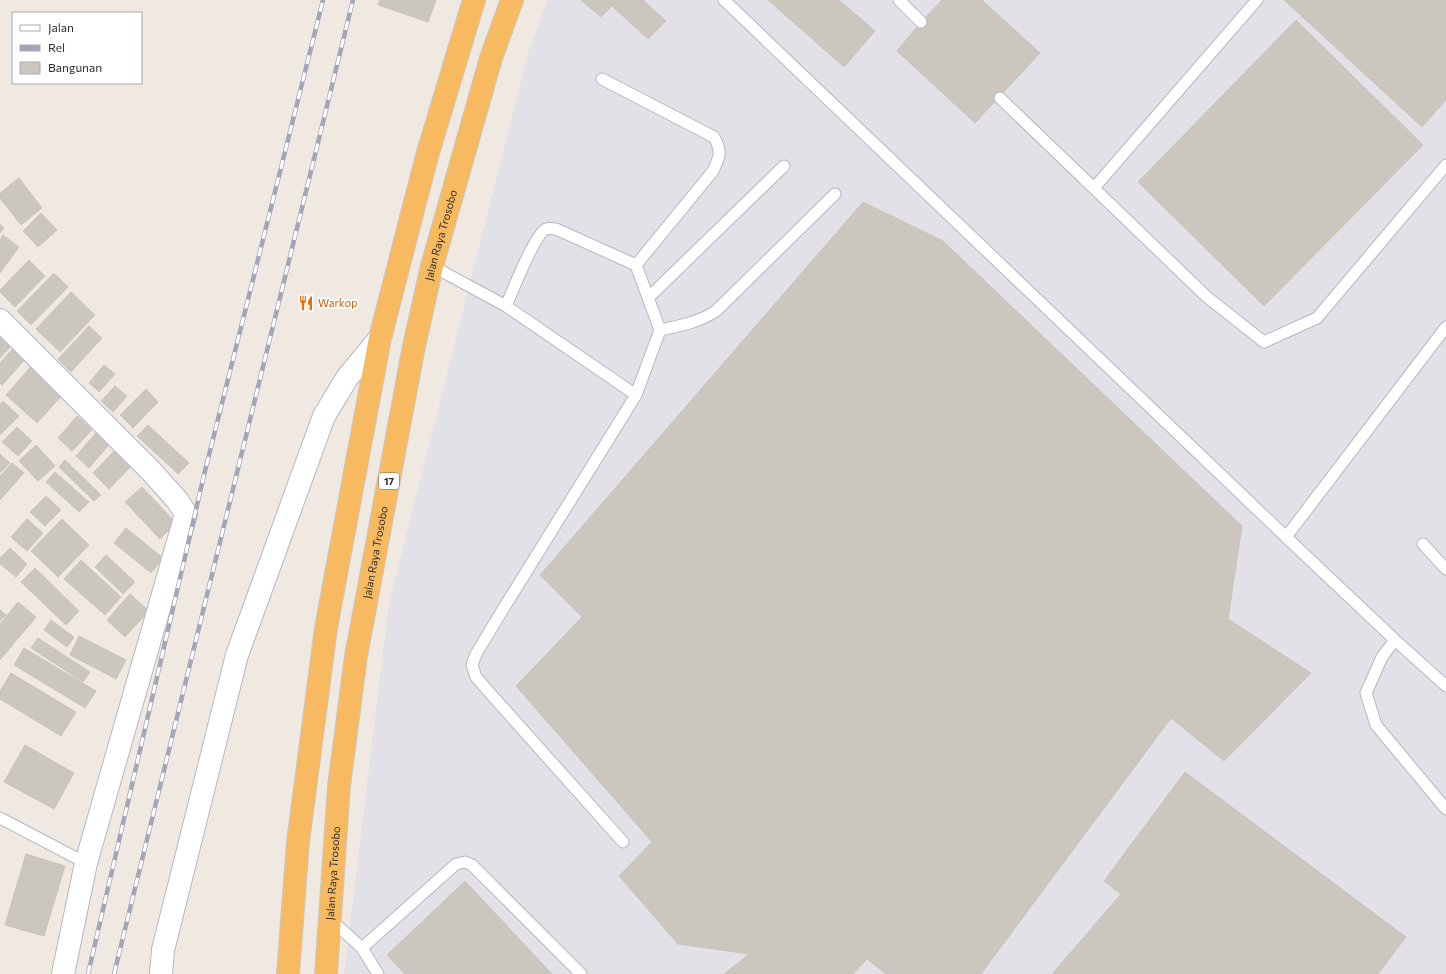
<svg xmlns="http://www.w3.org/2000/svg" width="1446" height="974" viewBox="0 0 1446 974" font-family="Commissioner,sans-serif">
	<rect width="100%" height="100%" fill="#efe9e1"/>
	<path fill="#e3e1e8" d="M548,0H1446V974H344L389,603L529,50Z"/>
	<path fill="#cbc7bf" stroke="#cbc5ba" d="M380,0H436L428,22L378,5Z
		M581,0H643L666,21L648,39L612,6L601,17Z
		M768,0H839L875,31L844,67Z
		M942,0H982L1040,53L975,123L897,51L921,22Z
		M1284,0H1446V100L1422,127Z
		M1296,20L1423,145L1264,306L1138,182Z
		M19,178L42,208L21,225L0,198V193Z
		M863,202L943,241L1242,526L1228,619L1311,673L1224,761L1171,718L981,974H886L867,959L853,974H724L749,954L678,944L619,876L652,842L516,686L582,617L540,575Z
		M41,213L57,230L38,247L23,231Z
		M0,224L4,228L0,233Z
		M3,235L19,247L0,273V240Z
		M29,260L45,276L15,307L0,292V290Z
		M54,273L68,287L31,325L17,311Z
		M71,292L95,315L60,352L36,329Z
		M89,326L102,338L71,372L58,359Z
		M0,334L12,345L0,358Z
		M19,342L31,353L2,385L0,383V363Z
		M35,362L66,391L37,423L6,395Z
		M104,365L115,374L99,392L89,383Z
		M115,386L127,396L113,412L101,401Z
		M146,389L158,402L133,428L120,415Z
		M3,401L19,416L0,435V404Z
		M77,416L92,430L72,451L58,438Z
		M148,425L189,463L178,474L137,436Z
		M17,427L32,441L18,456L2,442Z
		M101,427L114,439L89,468L76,456Z
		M36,445L55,466L38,481L19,461Z
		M120,445L136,461L109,489L93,473Z
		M0,454L10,463L0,473Z
		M65,460L101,495L94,501L59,467Z
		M12,463L24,473L0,500V476Z
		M55,472L89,502L79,512L46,482Z
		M142,487L176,523L160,539L125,502Z
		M46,496L61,510L45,526L30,512Z
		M27,519L43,533L27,551L11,537Z
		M62,519L89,545L58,577L31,551Z
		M126,528L163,558L151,573L114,543Z
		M10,548L27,564L16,577L0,564V558Z
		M106,555L135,582L123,594L95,567Z
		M81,560L121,597L105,615L64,579Z
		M35,568L79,611L66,625L21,582Z
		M130,594L149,611L125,637L107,620Z
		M18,602L36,617L0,660V624Z
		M0,610L6,615L0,621Z
		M51,620L74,637L67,647L44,630Z
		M79,636L126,660L116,679L70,655Z
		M38,638L90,672L83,682L31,648Z
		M24,648L96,691L85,708L14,665Z
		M11,673L76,712L61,736L0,699V691Z
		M25,745L74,773L54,809L4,782Z
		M1185,772L1406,937L1378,974H1052L1121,894L1104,881Z
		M26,854L65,866L44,936L5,925Z
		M465,881L552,974H405L387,955Z"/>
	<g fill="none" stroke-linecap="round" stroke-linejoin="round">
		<g stroke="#b4b7c1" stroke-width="13">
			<path id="service" d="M724,0L1286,537L1395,640L1446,686
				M899,0L921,22
				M1000,98L1207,297L1264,342L1317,318L1446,165
				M1094,188L1257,0
				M636,265L660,330L636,395
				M432,266L506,306L636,395L505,606L476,654L472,665L476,677L489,692L623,842
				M648,298L784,166
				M506,306C512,292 535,234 546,229C549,228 553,229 556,229L636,265L713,171C720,156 722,152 714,137L602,79
				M660,330C680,326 699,322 716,311L835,194
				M1286,537L1446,327
				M1423,544L1446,569
				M1395,640L1382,657L1366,693L1376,725L1446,809
				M0,818L86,863
				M330,919L362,948L378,974
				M362,948L456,864L465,862L472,865L581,974"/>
		</g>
		<g stroke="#b4b7c1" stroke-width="24">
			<path id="minor" d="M0,320L151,471L177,500L186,514L86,863L63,974"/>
		</g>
		<g stroke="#b4b7c1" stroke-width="24">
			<path id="tertiary" d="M161,974L163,950L237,655L324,416L347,378L380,338"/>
		</g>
		<g stroke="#c9c9c9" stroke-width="24">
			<g id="trunk">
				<path d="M288,974L298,842L326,628L380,338L427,156L474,0"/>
				<path id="s1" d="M326,974L339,786L356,656L414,346L432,266L491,58L512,0"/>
			</g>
		</g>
		<use href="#service" stroke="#fff" stroke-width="11"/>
		<use href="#minor" stroke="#fff" stroke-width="22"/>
		<use href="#tertiary" stroke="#fff" stroke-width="22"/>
		<use href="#trunk" stroke="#f8ba60" stroke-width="22"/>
		<g stroke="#a3a6b8" stroke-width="4.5">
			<path id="rail" d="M88,974L204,475L323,0
				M114,974L353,0"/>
		</g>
		<use href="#rail" stroke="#fff" stroke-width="3" stroke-dasharray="9" stroke-linecap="butt"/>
	</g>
	<defs>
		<g id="restaurant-bare" transform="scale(1.2)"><path d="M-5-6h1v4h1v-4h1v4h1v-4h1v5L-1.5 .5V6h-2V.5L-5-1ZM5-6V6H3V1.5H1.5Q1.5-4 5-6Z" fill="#e8710a" stroke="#fff" stroke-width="2.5" paint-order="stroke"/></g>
	</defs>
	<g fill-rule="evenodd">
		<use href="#restaurant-bare" x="306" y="303"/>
	</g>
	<g text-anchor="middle" stroke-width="3.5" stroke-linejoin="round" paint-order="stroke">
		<rect fill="#fff" stroke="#6d6d6d" stroke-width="1" x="379" y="473" width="20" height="16" rx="3"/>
		<g font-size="10" font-weight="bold" fill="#2e2e2e">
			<text x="389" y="485">17</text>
		</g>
		<g font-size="11" fill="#2e2e2e" stroke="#fff">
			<text dy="4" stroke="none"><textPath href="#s1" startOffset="749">Jalan Raya Trosobo</textPath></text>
			<text dy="4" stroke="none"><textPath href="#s1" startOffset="425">Jalan Raya Trosobo</textPath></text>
			<text dy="4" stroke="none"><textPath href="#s1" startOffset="101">Jalan Raya Trosobo</textPath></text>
		</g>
		<g font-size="11" fill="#c56008" stroke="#fff" text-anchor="start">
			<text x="318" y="307">Warkop</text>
		</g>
	</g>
	<rect x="12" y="12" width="130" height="72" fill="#ffffff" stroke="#ababab"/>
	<rect x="20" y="25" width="20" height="6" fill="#ffffff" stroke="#ababab"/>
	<text x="48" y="32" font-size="12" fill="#2e2e2e">Jalan</text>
	<rect x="20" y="45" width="20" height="6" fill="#a3a6b8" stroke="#ababab"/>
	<text x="48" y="52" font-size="12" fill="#2e2e2e">Rel</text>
	<rect x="20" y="62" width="20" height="12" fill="#cbc7bf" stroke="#ababab"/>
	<text x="48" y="72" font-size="12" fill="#2e2e2e">Bangunan</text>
</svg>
